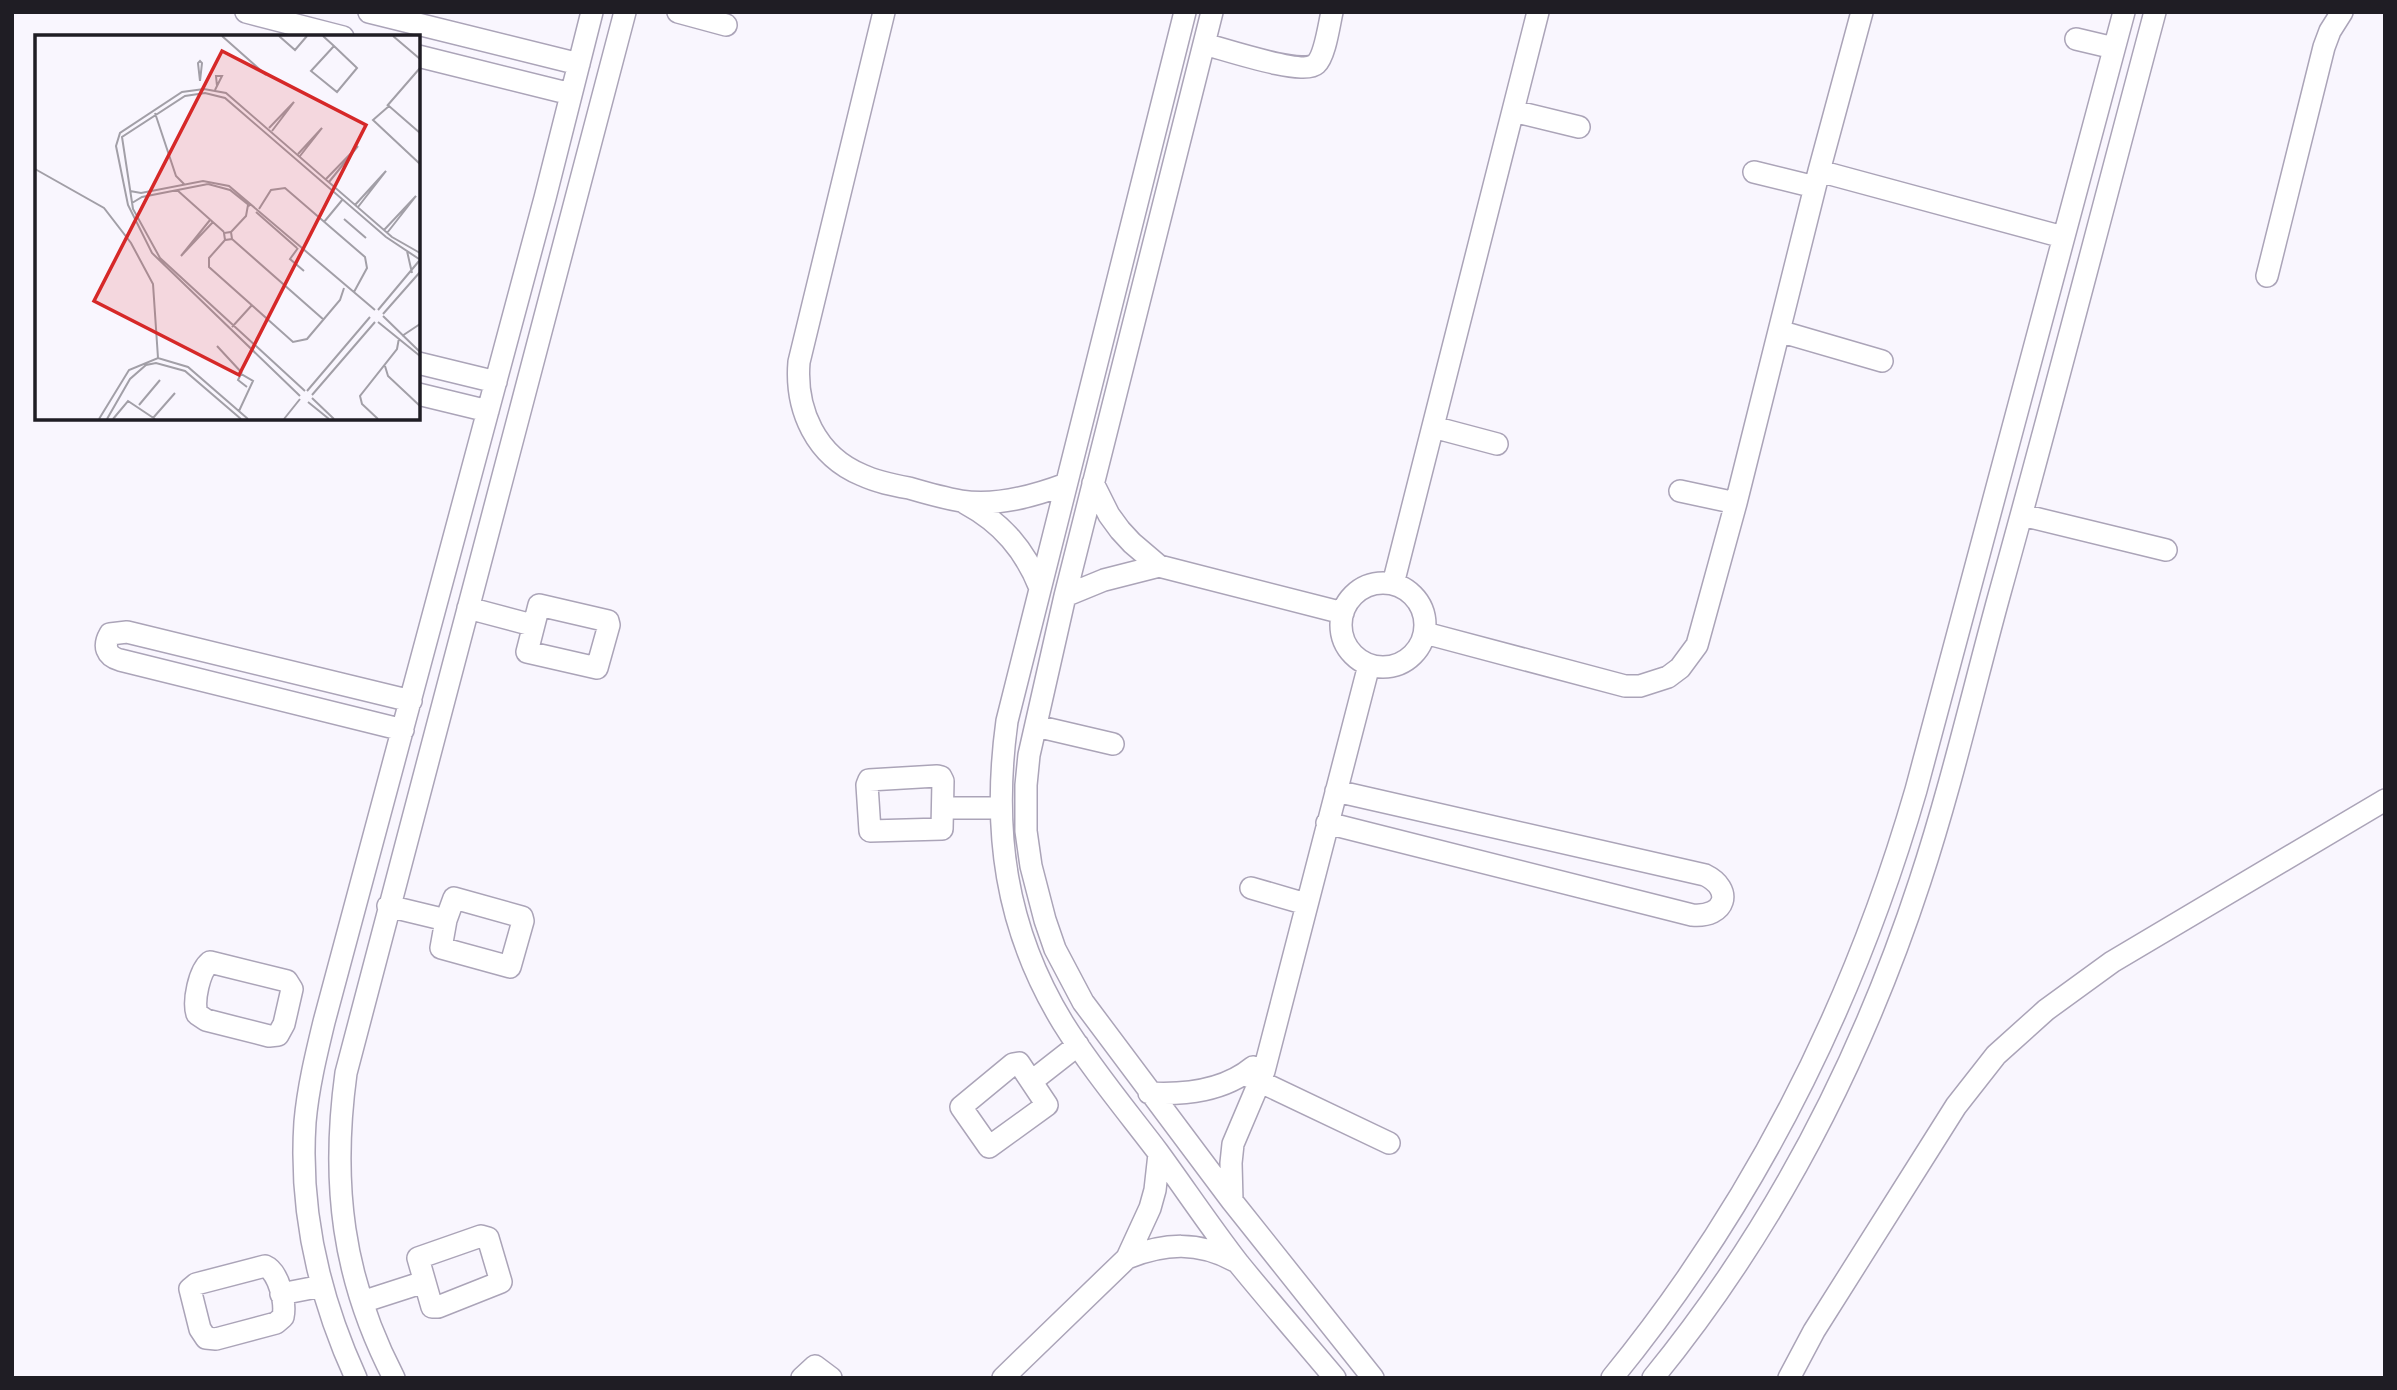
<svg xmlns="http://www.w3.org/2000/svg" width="2397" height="1390" viewBox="0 0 2397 1390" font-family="Cabin,sans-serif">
	<rect width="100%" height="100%" fill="#f9f6fe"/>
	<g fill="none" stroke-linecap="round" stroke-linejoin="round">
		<g stroke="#aba4b8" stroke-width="24">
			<path id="minor" d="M246,12L343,37
				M369,12L579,64
				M678,12L726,25
				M884,12L799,362C795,410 816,456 862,475C877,482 893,485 909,488C926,493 944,498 961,501C996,507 1034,496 1066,484
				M1185,12L1007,721C992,830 1005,928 1063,1023C1091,1068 1126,1110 1158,1152C1185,1189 1211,1228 1239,1264C1270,1302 1303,1340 1335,1378
				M1212,12L1065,596L1029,755L1026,785V831L1031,866L1045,920L1055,949L1083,1002L1232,1201L1373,1378
				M2076,39L2114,48
				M1204,44C1224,49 1303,76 1316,64C1325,56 1329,25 1332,12
				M418,56L571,94
				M1513,111L1579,127
				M1819,171L2063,237
				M1754,172L1815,187
				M2267,276L2324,47L2330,31L2342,12
				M1779,331L1882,361
				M418,363L496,382
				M418,394L488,411
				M1433,427L1497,444
				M1093,483L1109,515L1120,530L1132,543L1159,566L1343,613
				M1680,491L1736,503
				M965,503C1002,523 1025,550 1040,588
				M2022,515L2166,550
				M1341 625a42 42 0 1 1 84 0a42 42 0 1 1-84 0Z
				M1393,584L1538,12
				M1065,596L1104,580L1159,566
				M539,605L608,621L609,625L597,668L527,652Z
				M468,608L532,625
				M1425,633L1625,686H1640L1668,677L1680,668L1697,645L1736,503L1819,171L1862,12
				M1036,726L1113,744
				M403,730L120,660C106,656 103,646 110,634L127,632L411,701
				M937,776L941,777L943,781L942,829L870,831L867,785L869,780Z
				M943,808H1000
				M1327,823L1692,915C1726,918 1734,889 1705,875L1336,791
				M1251,888L1306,904
				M454,898L522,917L523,921L510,967L441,948L446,920Z
				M388,906L446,920
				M210,962L287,981L292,989L284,1024L278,1035L269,1036L206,1020L197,1014C193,1001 199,971 210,962Z
				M1019,1063L1047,1105L989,1147L961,1107L1013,1064Z
				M1244,1074L1389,1143
				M1032,1081L1078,1045
				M1149,1093C1186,1095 1224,1091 1253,1067
				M1232,1201L1231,1163L1233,1144L1264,1071L1369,665
				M481,1236L488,1238L501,1282L438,1307H432L418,1258Z
				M1127,1258C1165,1243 1198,1241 1235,1261
				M265,1266C279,1272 286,1303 283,1317L276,1323L216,1339L206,1338L200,1329L190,1289L196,1284Z
				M281,1294L322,1286
				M362,1302L424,1282
				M356,1378C319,1297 299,1212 305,1122C308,1088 316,1055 324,1022L545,198L592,12
				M394,1378C342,1278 331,1183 346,1073L625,12
				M802,1378L815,1366L831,1378
				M1003,1378L1127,1258L1150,1208L1155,1190L1159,1154
				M1612,1378C1754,1204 1854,1004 1916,790L2124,12
				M1653,1378C1773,1231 1861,1061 1920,881C1951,787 1973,691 1999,596C2053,402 2103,207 2155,12
				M1789,1378L1814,1331L1956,1106L1996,1055L2046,1010L2112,962L2385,800"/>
		</g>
		<use href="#minor" stroke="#fff" stroke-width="21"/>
	</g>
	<g transform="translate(35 35)">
		<rect width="385" height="385" fill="#f9f6fe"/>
		<path fill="none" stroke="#a29fa7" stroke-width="2" d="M187,1L231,40M244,1L260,15L272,1M288,1L299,11L321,32L322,33L302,57L276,36L299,11M358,1L385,24M165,26L167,28L165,46L163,28ZM180,55L187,41H181L182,51M352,71L385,33M120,78L141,141L149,149M234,93L259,67L237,96M385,98L354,71L338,85L385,129M263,119L287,93L265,121M0,134L69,173L96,208L118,249L123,323M291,144L323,111L294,147M142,155L189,197M95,156L106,158L168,146L194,151L340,275M97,168L107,162L173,149L195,155L215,171M320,170L351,136L323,172M224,174L236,155L250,153L330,222L332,233L319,257M221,177L262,213M309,184L331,203M175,185L146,221L178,187M289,187L308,164M349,195L381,161L352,198M196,197L211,181L213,170M197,204L190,205L189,198L196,197L197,204L289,285M190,205L174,223V232L258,307L272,304L305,265L309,253M263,213L255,224L269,236M372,216L377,238M343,275L384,226M348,279L385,237M348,281L385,317M343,287L385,321M197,292L217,270M367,301L385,289M182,311L207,338M350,331L353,341L385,371M270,356L125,223L98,174L87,102L150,61L170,58L190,63L351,202L384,224M272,356L335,282M277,360L340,287M265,361L117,218L93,170L81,111L85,98L147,57L169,54L191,58L357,202L385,218M277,363L299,384M273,367L294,384M104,370L125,345M204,376L218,346L206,339L203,345L212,352M118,383L140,358M64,384L94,335L123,323L153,332L213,384M72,384L95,344L111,330L121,328L150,336L206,384M78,384L93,366L120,384M249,384L265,364M343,384L327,369L325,361L362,314L364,303"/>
		<path fill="#d62828" fill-opacity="0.15" stroke="#d62828" stroke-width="3.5" d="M187,16L331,90L204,340L59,266Z"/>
		<rect width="385" height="385" fill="none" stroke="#1f1d24" stroke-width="3.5"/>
	</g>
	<rect width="2397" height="1390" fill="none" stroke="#1f1d24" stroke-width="28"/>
</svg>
